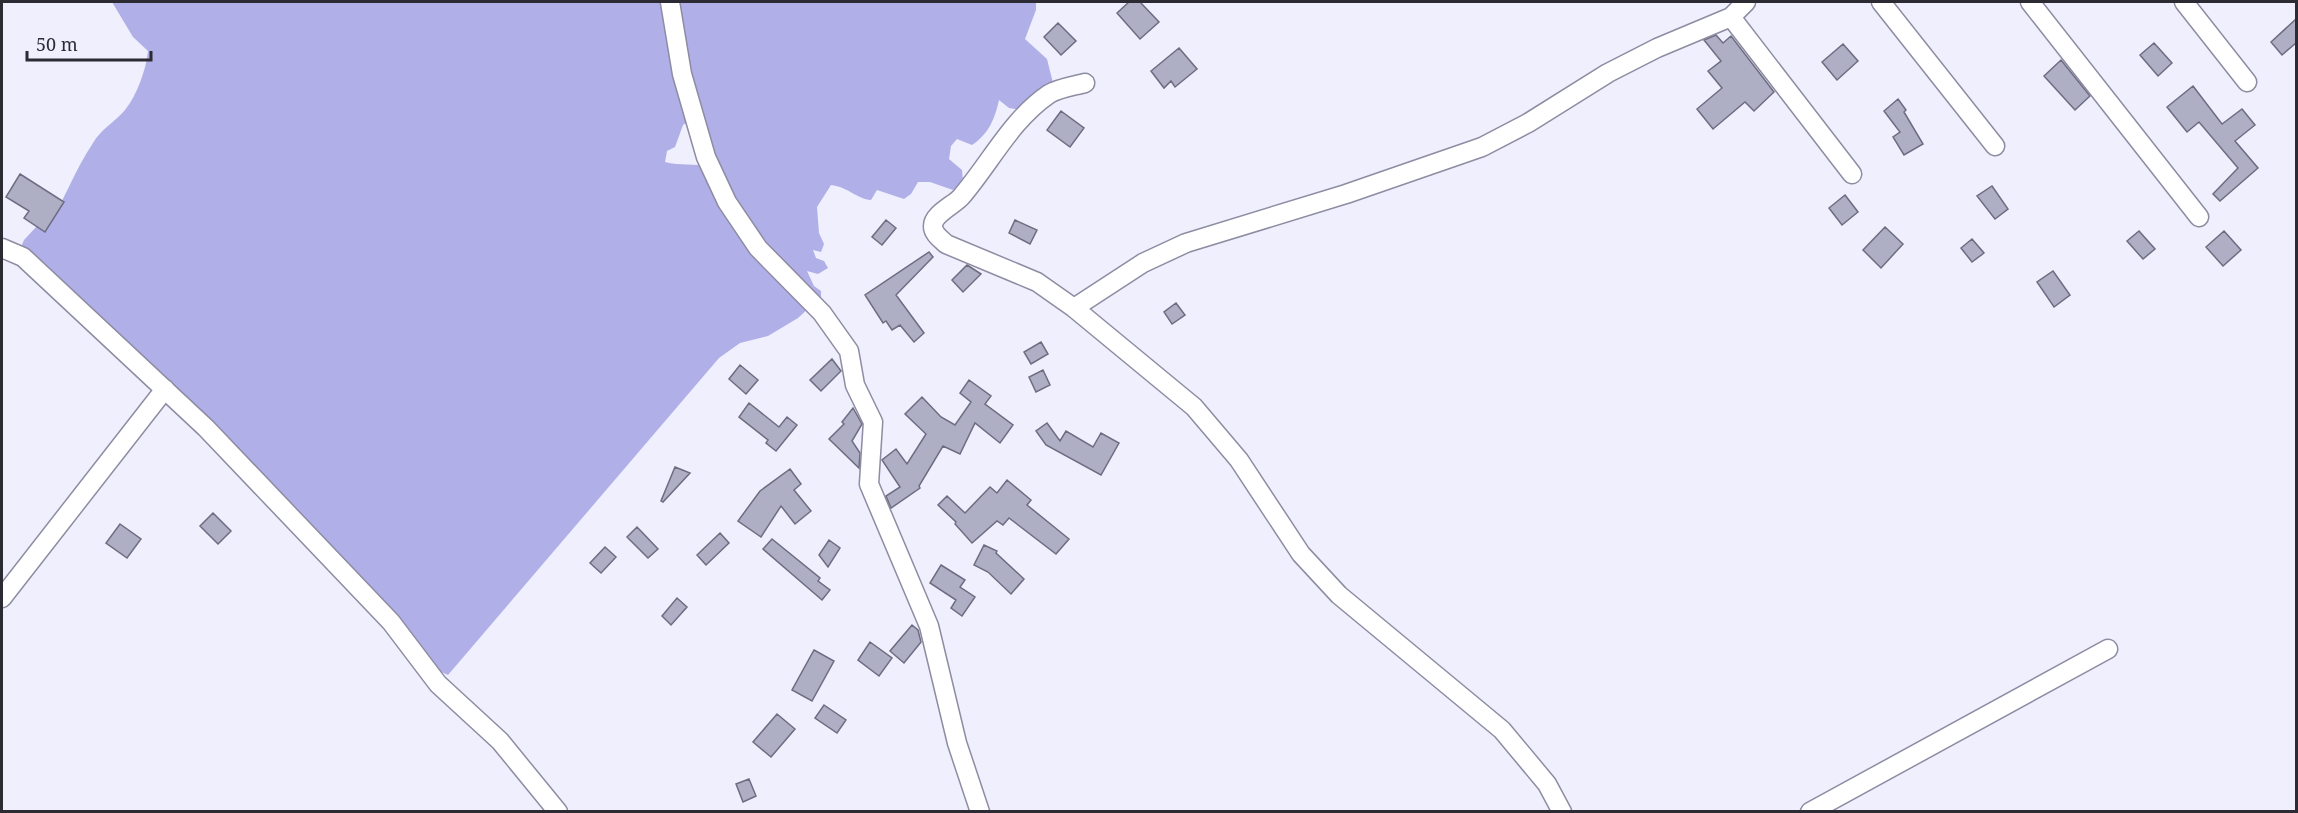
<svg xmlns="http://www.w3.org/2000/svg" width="2298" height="813" viewBox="0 0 2298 813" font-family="'Noto Serif',serif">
	<rect width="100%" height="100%" fill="#efeffd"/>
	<path fill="#b1afe7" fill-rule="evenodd" d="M112,2H1036V10L1025,39L1047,59L1053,83L1028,111L1009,108L999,100C995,118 989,134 972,145L957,139L951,146L949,159L962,170L963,181L953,190L930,182H918L911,194L904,199L877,190L871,200C857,199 848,187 831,185L817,207L819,233L824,244L821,252L813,250L816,258L824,261L828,268L818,274L807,271L814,286L821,291V297L798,318L768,336L740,343L719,358L448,675L437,670L21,247L24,240L37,226L45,231C64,202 74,171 93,143C101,129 115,122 125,110C137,95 146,70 148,51L133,37ZM695,117L709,167C694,163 680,166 665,162L667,151L675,147L683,125Z"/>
	<path fill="#aeaec5" stroke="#6d6c81" stroke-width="1.5" d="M1129,2H1140L1159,22L1140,39L1117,13Z
		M2296,19V43L2282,55L2271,42Z
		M1058,23L1076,41L1061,55L1044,37Z
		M1716,35L1723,43L1731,36L1774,92L1754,111L1745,102L1713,129L1697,109L1722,88L1708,71L1721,61L1704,40Z
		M2154,43L2172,63L2158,76L2140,55Z
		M1843,44L1858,61L1837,80L1822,62Z
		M1179,48L1197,69L1175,87L1171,81L1164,88L1151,71Z
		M2061,60L2090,96L2075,110L2044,76Z
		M2193,86L2222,124L2242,109L2255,125L2235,141L2258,168L2220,201L2213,194L2238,168L2199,122L2187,132L2167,107Z
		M1898,99L1906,110L1904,112L1923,144L1904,155L1893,137L1900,132L1884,111Z
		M1061,111L1084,128L1070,147L1047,130Z
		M20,174L64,202L45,232L24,218L29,211L6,197Z
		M1992,186L2008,209L1995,219L1977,196Z
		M1845,195L1858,212L1842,225L1829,208Z
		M886,220L896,228L882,245L872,237Z
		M1015,220L1037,230L1030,244L1009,233Z
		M1885,227L1903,244L1881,268L1863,250Z
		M2139,231L2155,249L2143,259L2127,241Z
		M2224,231L2241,250L2223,266L2206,247Z
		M1972,239L1984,253L1972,262L1961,248Z
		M929,252L933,257L896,295L924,333L914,342L900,325L892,330L886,321L883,323L865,295Z
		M967,265L981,274L963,292L952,280Z
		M2053,271L2070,295L2054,307L2037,282Z
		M1176,303L1185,315L1172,324L1164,312Z
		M1041,342L1048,354L1031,364L1024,352Z
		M832,359L841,371L821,391L810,380Z
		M740,365L758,380L746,394L729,379Z
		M1043,370L1050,385L1036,392L1029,377Z
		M969,380L991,396L985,404L1013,425L1000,443L975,423L960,454L943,446L919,486L920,488L891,508L886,496L900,487L882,460L896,449L907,464L926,434L905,414L922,397L941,417L955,425L971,402L960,393Z
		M749,403L779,427L787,417L797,425L776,451L766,443L768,440L739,417Z
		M853,408L862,424L852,441L860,453L859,468L829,439L844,424L842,422Z
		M1047,423L1060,441L1066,431L1093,447L1101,433L1119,443L1101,475L1046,445L1036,431Z
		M675,467L690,473L663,502L661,501Z
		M790,469L801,484L794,490L811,511L795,524L781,506L761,537L738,521L760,491Z
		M1007,480L1031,500L1027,505L1069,539L1056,554L1009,518L1003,525L997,521L972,543L955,524L956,522L938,505L947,496L965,513L990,487L997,493Z
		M213,513L231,531L218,544L200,526Z
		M120,524L141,539L127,558L106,543Z
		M637,527L658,549L648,558L627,537Z
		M720,533L729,543L706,565L697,555Z
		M772,539L820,578L818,581L830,590L822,600L763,549Z
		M829,540L840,548L828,567L819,555Z
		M984,545L997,551L996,553L1024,579L1011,594L988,572L974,565Z
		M605,547L616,557L601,573L590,563Z
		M941,565L965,580L960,587L975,597L962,616L951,608L956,600L930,583Z
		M677,598L687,607L671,625L662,616Z
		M912,625L918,630L921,642L904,663L890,651Z
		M870,642L892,658L879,676L858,660Z
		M814,650L834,661L812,701L792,690Z
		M824,705L846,720L837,733L815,718Z
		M777,714L795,729L771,757L753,742Z
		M749,779L756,796L743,802L736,784Z"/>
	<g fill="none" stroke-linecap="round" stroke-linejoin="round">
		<g stroke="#8d8ca2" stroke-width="21">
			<path id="minor" d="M670,2L682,74L706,157L727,202L758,248L822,313L849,351L855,385L873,422L869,484L929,626L957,743L980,812
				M1881,2L1995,146
				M2030,2L2199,217
				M2184,2L2247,82
				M1731,17L1852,174
				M1085,83C1074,86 1059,88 1049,94C1011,120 991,162 961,197C954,205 933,214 933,226C933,234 941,239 946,244L1037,282L1074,308L1194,407L1239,460L1301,554L1339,595L1502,730L1547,784L1562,812
				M2,248L23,257L206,428L391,622L438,684L500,741L558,812
				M1074,308L1143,263L1186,243L1346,194L1482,147L1528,123L1608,73L1657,48L1731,17L1746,2
				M2,598L165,389
				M1810,812L2108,649"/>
		</g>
		<use href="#minor" stroke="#fff" stroke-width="18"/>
	</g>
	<rect width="2298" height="813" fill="none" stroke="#2c2b34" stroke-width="6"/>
	<path d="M27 51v9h124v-9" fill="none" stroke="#2c2b34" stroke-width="3"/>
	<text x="36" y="51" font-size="18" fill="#2c2b34" stroke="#efeffd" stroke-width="4.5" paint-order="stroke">50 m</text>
</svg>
